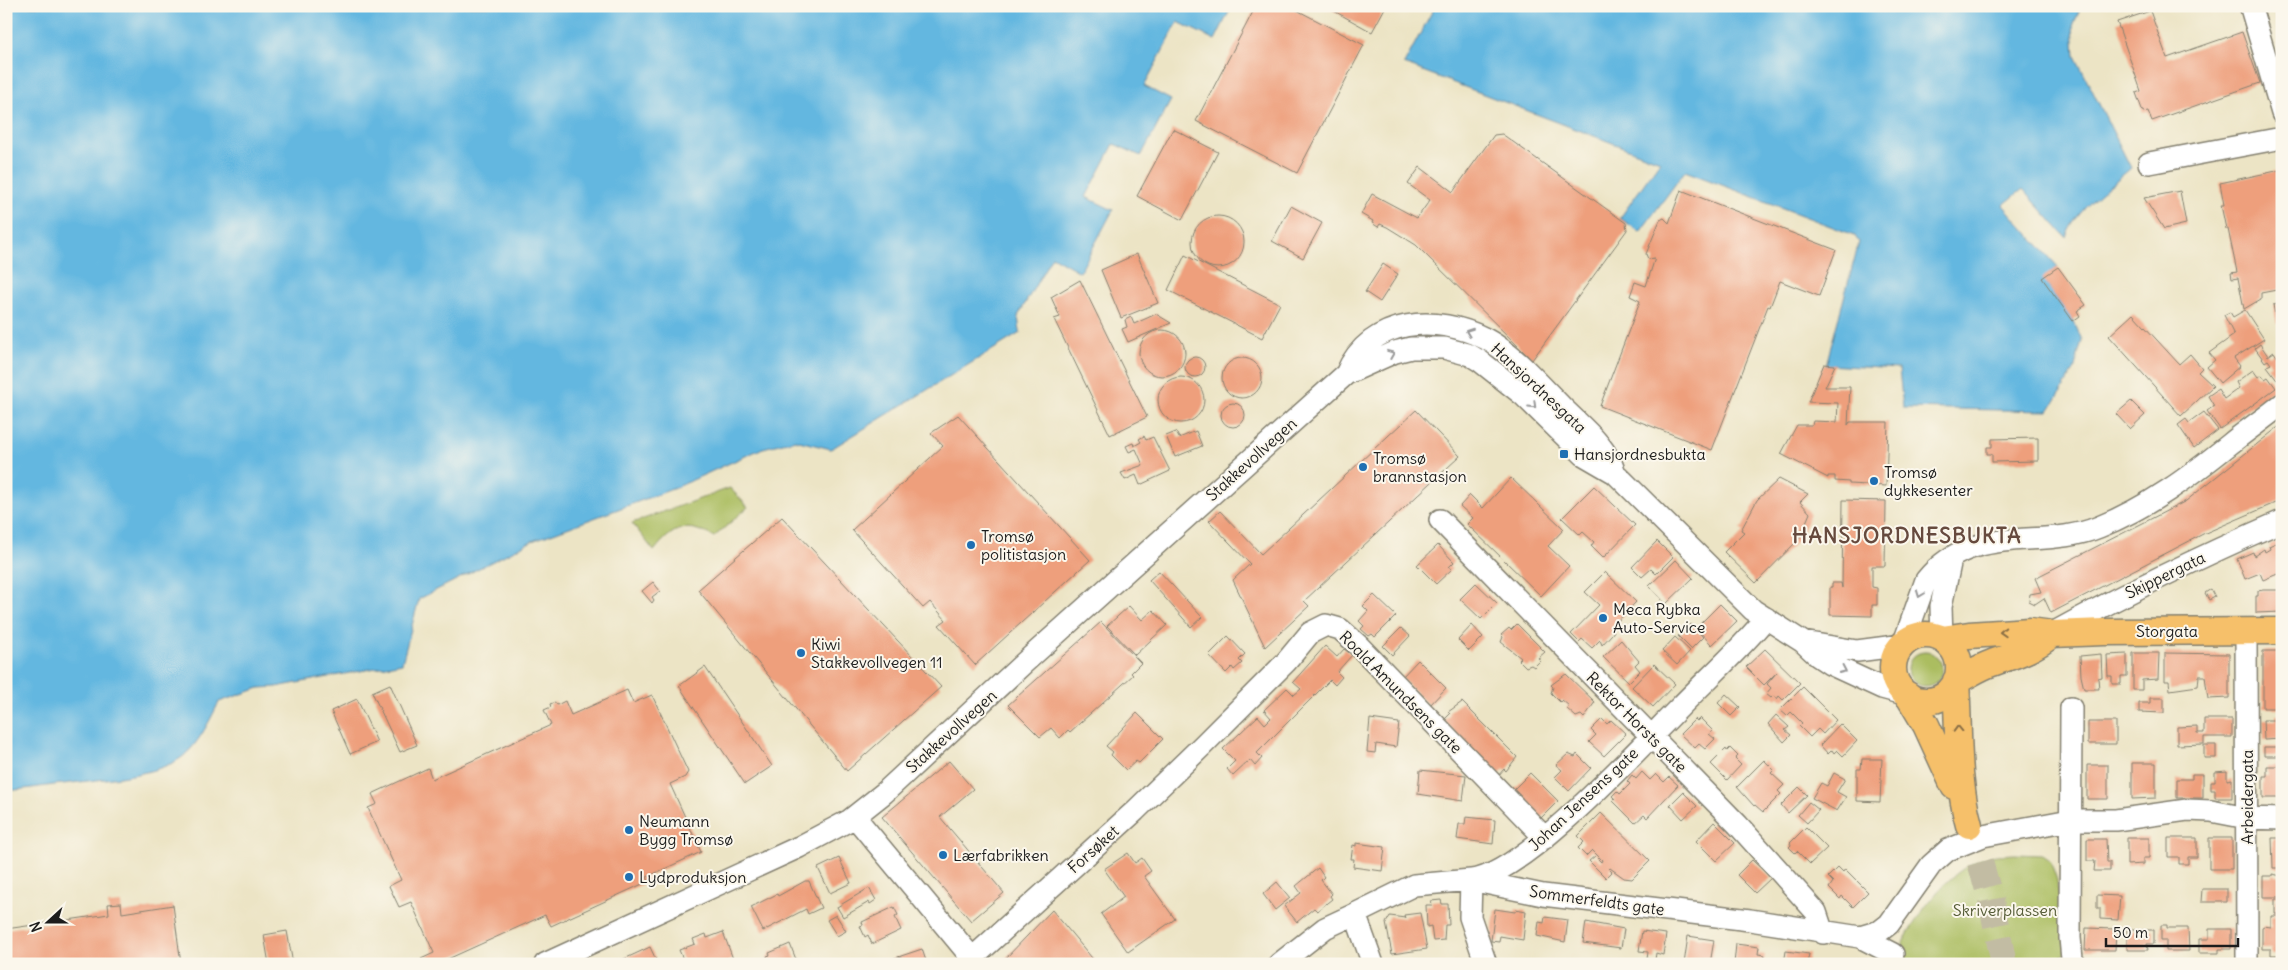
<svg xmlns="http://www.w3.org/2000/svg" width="2288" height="970" viewBox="0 0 2288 970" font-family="Delius,sans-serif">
	<rect width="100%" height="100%" fill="#fbf7ec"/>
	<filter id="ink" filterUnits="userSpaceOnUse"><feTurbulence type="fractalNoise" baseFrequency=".02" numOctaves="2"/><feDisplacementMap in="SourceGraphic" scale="10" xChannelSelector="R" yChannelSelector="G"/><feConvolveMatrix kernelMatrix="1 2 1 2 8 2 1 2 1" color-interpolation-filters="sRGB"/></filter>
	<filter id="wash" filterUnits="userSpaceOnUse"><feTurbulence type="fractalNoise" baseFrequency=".0096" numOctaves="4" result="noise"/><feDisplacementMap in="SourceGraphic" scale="20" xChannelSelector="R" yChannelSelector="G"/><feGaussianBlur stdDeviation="1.12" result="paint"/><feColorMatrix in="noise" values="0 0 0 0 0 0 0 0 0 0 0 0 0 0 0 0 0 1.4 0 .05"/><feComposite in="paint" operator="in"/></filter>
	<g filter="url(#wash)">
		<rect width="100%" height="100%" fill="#ece4c5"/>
		<path fill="#abbd60" stroke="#646c3e" d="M730,488L748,507L714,537C686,522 674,526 654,551L632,523Z
			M1908 669a17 17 0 1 1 34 0a17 17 0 1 1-34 0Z
			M2014,854L2043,855L2050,860L2057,880L2059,898L2065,910V953L2054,964H1908L1902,944C1922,909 1949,867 1991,856C1998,854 2007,855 2014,854Z"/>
		<path fill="#64b7e0" stroke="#406a7e" d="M6,6H1232L1215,40L1178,22L1144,86L1171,100L1141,156L1114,144L1086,197L1113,210L1080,272L1052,256L1018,316L1020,333L831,449L795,440L763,448L675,488L532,541L419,599L402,663L276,687L259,688L219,702C209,722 196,750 176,761C150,776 102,779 71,783C50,785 28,789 6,791Z
			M1435,6H2081L2073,26L2075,56L2131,168C2108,188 2077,208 2066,237L2023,189L2003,205L2058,267L2043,279L2073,320L2082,340L2074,371L2049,411L1903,408L1899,369L1826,365L1859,242L1854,235L1685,171L1640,232L1620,218L1660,161L1404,64Z"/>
		<g id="blocks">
			<path fill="#ee9f7c" d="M1256,6H1289L1364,45L1297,173L1196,121Z
				M1325,6H1386L1372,32Z
				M2150,11L2167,58L2242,32L2260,83L2152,121L2148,111L2143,112L2136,93L2141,91L2117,22Z
				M1173,129L1218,152L1182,220L1137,196Z
				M1502,134L1626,223L1627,230L1532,360L1416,245L1387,227L1380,224L1378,227L1372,223L1373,221L1361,214L1372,194L1417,218L1430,200L1408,184L1420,167L1453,192L1494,135Z
				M2281,170L2282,289L2261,293V299L2244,309L2238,278L2232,279L2231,273L2237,272L2228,229H2226L2221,205H2224L2220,183Z
				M1681,190L1836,250L1819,296L1780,281L1770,307L1768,306L1712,450L1600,406L1640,301L1630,296L1635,282L1646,286L1655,258L1648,259L1646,254L1660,220L1664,218L1669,223Z
				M2180,191L2186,224L2164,229L2144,198Z
				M1291,206L1322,223L1303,258L1272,241Z
				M1192 242a26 26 0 1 1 52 0a26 26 0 1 1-52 0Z
				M1137,254L1158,303L1121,318L1101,270Z
				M1185,255L1280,304L1262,338L1168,290Z
				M1383,264L1398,274L1380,302L1365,292Z
				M2058,267L2086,305L2077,311L2080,316L2073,321L2042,278Z
				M1080,280L1147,417L1110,435L1054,319L1060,317L1051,297Z
				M2282,303V322L2277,323L2273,305Z
				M2245,310L2264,339L2234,358L2240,366L2220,383L2207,367L2215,360L2209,353L2234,335L2224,315L2230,312L2233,317Z
				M1156,314L1171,323L1128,342L1122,329L1127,327L1125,320L1131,317L1134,324Z
				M2133,314L2179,364L2190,354L2202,368L2198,372L2213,386L2181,416L2109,336Z
				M1139 353a23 23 0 1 1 46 0a23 23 0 1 1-46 0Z
				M2260,344L2268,356L2274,352L2278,358L2282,355V386L2267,366L2271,364L2268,360L2265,362L2255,348Z
				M1185 367a10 10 0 1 1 20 0a10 10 0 1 1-20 0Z
				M1222 378a20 20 0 1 1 40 0a20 20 0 1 1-40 0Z
				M1824,364L1835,365L1825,387H1850L1848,425L1850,422H1888L1886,486L1849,484V482L1835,481V476H1828V478L1781,454L1797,425H1812L1813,421L1837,422L1838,403L1808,402Z
				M2253,370L2258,377L2262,375L2265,379L2268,377L2276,388L2220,429L2207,411L2214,406L2208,396L2218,389L2224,399L2239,388L2236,382Z
				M1158 400a23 23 0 1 1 46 0a23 23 0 1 1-46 0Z
				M2131,401L2145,415L2130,429L2116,414Z
				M1221 415a12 12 0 1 1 24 0a12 12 0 1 1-24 0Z
				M1416,410L1460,456L1304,601L1309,606L1265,647L1233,580L1250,564L1209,521L1220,511L1261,554Z
				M2204,412L2218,430L2194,448L2178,425L2186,419L2189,423Z
				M958,415L1090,560L975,665L939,625L946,620L930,602L923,608L852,530L943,446L931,433Z
				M2282,424V500L2203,534L2051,613L2044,598L2035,604L2029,601L2030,594L2041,592L2035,578L2186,501Z
				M1196,431L1202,446L1175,457L1166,436L1176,432L1179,438Z
				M1144,436L1146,440L1153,437L1170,471L1140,485L1136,475L1125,480L1121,473L1143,465L1136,449L1129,452L1126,446L1133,443L1134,446L1141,442L1139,439Z
				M2038,438V461L1992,462V454H1987V447H1992V439Z
				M1511,478L1564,529L1548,546L1569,566L1541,596L1467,524L1473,518L1460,506L1470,495L1483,508Z
				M1779,479L1808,494L1800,502L1810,513L1799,539L1756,583L1724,552L1744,532L1741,530L1757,500Z
				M1594,486L1635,525L1603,558L1591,546L1594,542L1583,532L1580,535L1562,518Z
				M1843,500L1886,501L1885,566H1872V587L1877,588V605H1872V616L1830,615V587H1832V583H1841L1842,588Z
				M782,517L941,687L847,771L698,590Z
				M2282,540V577L2280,573L2263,580L2260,573L2245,579L2237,559L2253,552L2254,556L2264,549L2265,552L2270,549L2269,546Z
				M1657,541L1673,557L1656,574L1651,569L1642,577L1632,567Z
				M1438,545L1454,562L1449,567L1452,569L1436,584L1417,565Z
				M1676,560L1693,578L1666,604L1649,586Z
				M1159,571L1202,617L1191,627L1149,580Z
				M1605,572L1636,602L1611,628L1614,631L1612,634L1602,645L1600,640L1592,648L1582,639L1579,642L1571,634L1599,605L1585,592Z
				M653,582L660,591L652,597L654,600L652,603L642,591Z
				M1476,583L1497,603L1481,619L1460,599Z
				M2211,589L2215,597L2209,600L2205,593Z
				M2263,590H2282V612L2256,613V596H2258V591Z
				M1374,595L1396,616L1375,637L1372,634L1369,636L1361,629L1364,626L1359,621L1368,611L1363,606Z
				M1720,604L1737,621L1712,645L1696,628Z
				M1129,606L1142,620L1153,610L1167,625L1135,655L1107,626Z
				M1101,622L1141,663L1131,673L1133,675L1070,732L1068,730L1060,738L1051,728L1040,737L1008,705Z
				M1517,624L1545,652L1538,658L1541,660L1534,667L1531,665L1526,667L1519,660L1521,658L1501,642L1503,637L1501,635L1509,628L1511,630Z
				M1691,624L1703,637L1691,649L1678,636Z
				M1472,625L1483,637L1469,651L1458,640Z
				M1401,628L1410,636L1392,655L1383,646Z
				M1228,636L1245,654L1239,660L1242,663L1234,670L1232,667L1226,673L1209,655Z
				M1675,637L1690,651L1677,665L1662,651Z
				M1621,640L1639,661L1635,665L1640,671L1629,682L1603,657Z
				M1325,646L1337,657L1344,649L1352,655L1337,672L1342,677L1335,685L1330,680L1257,753L1262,758L1255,766L1250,760L1233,776L1227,769L1235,761L1223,749L1258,716L1265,724L1271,718L1264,710L1287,688L1294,695L1301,689L1293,682Z
				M1765,649L1800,683L1783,700L1779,696L1777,699L1773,696L1771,698L1766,694L1771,688L1767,684L1777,672L1764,685L1746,667Z
				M2263,651H2282V708H2263Z
				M2133,653H2159L2158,679L2142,680V690H2133Z
				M2165,653L2229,654V698L2208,699L2205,676H2199L2198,686L2170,690L2169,681H2165Z
				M2101,654L2102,677L2098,678L2099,689H2084L2081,676L2080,656Z
				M2127,654V676H2121V684H2112V676H2108L2107,655Z
				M1418,660L1446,688L1429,706L1401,678Z
				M1654,664L1675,684L1653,707L1632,687Z
				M705,667L772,766L745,784L679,686Z
				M1566,674L1595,702L1584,718L1581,715L1576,717L1566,708L1569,706L1562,700L1560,702L1551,693L1553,687L1551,685Z
				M390,684L417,745L400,752L372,692Z
				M1803,687L1836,720L1823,734L1818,729L1810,737L1799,726L1802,723L1791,712L1787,716L1780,710Z
				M627,690L633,703L652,695L688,772L685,777L670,784L701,852L647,877L649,881L551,926L545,915L439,963L424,964L421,959L434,953L411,902L399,907L389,886L401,880L368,808L377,804L372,794L428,768L432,779L551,725L544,710L551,707L550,704L555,702L557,705L565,701L571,715Z
				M1726,694L1740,707L1731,716L1718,703Z
				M2150,698H2164V713L2139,712V703H2150Z
				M357,699L377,742L350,754L331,711Z
				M1462,702L1517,757L1506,771L1504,769L1498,776L1443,721L1450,714L1448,712Z
				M1137,713L1163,739L1139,763L1136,761L1126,770L1111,755L1113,752L1106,746Z
				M1776,715L1789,727L1785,730L1791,735L1784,742L1768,724Z
				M2276,715H2282V739L2264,740L2263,720H2276Z
				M1700,718L1713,731L1709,734L1715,739L1705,749L1699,744L1695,748L1680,734L1695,719L1697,721Z
				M1370,719L1399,723L1396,747L1376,744L1375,753L1367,752Z
				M1602,719L1607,724L1611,720L1626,734L1604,756L1589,742L1596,735L1591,730Z
				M2204,719H2232V737H2204V744L2177,745V727L2197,726V733H2204Z
				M2088,722H2116V744H2088Z
				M1840,724L1857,741L1843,756L1837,750L1834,753L1832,750L1828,754L1820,745Z
				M2204,745H2216V758H2204Z
				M2264,747H2282V756H2264Z
				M1730,748L1738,756L1735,759L1741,765L1727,780L1711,764L1726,749L1727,751Z
				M1568,754L1575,757L1577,754L1591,768L1569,791L1555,777L1562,770L1556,765Z
				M1862,759H1882L1880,802L1857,801V769H1861Z
				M1764,760L1774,770L1771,773L1784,785L1778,791L1781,794L1763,812L1755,805L1754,806L1737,787Z
				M949,761L973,789L940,817L1004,893L971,921L882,817Z
				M2132,763H2156V798L2132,799Z
				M2087,765H2108V799H2087Z
				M2267,766H2280L2282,798H2263V776H2267Z
				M1420,770L1466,775L1463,801L1418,794Z
				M2227,771V780L2232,779V798H2215V790H2211V782H2215V772Z
				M1642,772L1650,780L1656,774L1664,782L1669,777L1678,785L1647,818L1644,815L1635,823L1613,801L1615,799L1612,796L1617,791L1620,794L1630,784L1627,781L1632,775L1636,779Z
				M1530,773L1558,801L1541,818L1513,790Z
				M1834,773L1845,779L1837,792L1846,797L1837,811L1812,798L1821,783L1827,786Z
				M2192,774H2203V798H2177V779H2192Z
				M1799,787L1807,795L1788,813L1781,805Z
				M1683,792L1697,806L1683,819L1670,805Z
				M1809,802L1819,810L1807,823L1798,815Z
				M1601,813L1650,861L1632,879L1624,878L1610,868L1609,869L1612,872L1606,878L1589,861L1595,856L1601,862L1602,860L1592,850L1586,856L1578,848L1584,842L1578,836Z
				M1466,817L1495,820L1493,844L1457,839L1459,824H1465Z
				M1714,822L1735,843L1716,861L1696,841Z
				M1806,827L1827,848L1810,864L1797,851L1795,853L1789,847L1791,845L1790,843Z
				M2127,838H2149V858H2143V864L2127,865Z
				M2168,838H2197V857H2188V864H2179V857H2168Z
				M2209,838H2232V869H2209Z
				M2272,838H2282V868H2273Z
				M2087,839H2106L2107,862H2110V871H2094L2095,861H2087Z
				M1356,843L1385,847L1382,871L1353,867L1354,859H1351L1353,845L1356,846Z
				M1128,853L1135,863L1142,858L1151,871L1144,876L1175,919L1128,952L1101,914L1124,897L1104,869Z
				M839,858L851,883L830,893L818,868Z
				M1752,860L1771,878L1755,893L1737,875Z
				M1838,867L1843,872L1845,869L1868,892L1853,907L1842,896L1840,899L1829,888L1833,882L1828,877Z
				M1318,868L1324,877L1321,880L1332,894L1330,896L1332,899L1317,911L1314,908L1297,922L1284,906L1301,893L1296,886Z
				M2272,874L2282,876V897H2263V876H2272Z
				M805,881H809L821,908L808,914L806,909L763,931L751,907L777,894L778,896Z
				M1277,882L1290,898L1275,910L1263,894Z
				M869,888L876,900L870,904L869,902L843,917L837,907Z
				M2202,889H2227V902H2201Z
				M2097,895L2120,896L2118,920L2100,919V908H2097Z
				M2275,899H2282V914H2275Z
				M1441,900L1442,904H1448L1449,925H1445L1444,940L1433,941L1431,926L1427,927L1426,905H1432L1431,901Z
				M121,903L122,913L173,905L181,964H6V929L109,914L108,904Z
				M894,907L898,915L895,917L901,930L872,944L868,935L865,937L860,926L863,925L862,922Z
				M1495,909L1515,912L1516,909L1526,911L1523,940L1500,936L1499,942L1491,941Z
				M1052,910L1097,964H1007L1004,960Z
				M1420,913L1427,949L1392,954L1386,923L1390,916L1405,918L1404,915Z
				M836,915L846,931L837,936L827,920Z
				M2271,916H2282V955H2271V949H2262V927L2264,926L2271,927Z
				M1545,917L1568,920L1565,942L1537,936L1539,922L1544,923Z
				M1586,922L1624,929L1621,948L1583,943Z
				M2161,925H2167V928H2188L2189,951H2166V940H2161Z
				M2086,928L2116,929L2115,950H2085Z
				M2209,929H2231V949H2219V953H2199V939H2209Z
				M2127,930H2154V944H2147L2148,950H2127Z
				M287,931L293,964H269L264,935Z
				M1642,931L1666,934L1663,955L1656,953L1655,960L1647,959L1648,952L1639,951Z
				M723,932L733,959L726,964H685L679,950L695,944L693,939L706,934L707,938Z
				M1688,936L1714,940L1710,964H1684Z
				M790,944L797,962L769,964L767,956L770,955L769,953Z
				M1736,944L1759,947L1758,954L1765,955L1763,964H1734Z
				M650,947L658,964H623L622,960Z
				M922,949L927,964H894L892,959Z
				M1786,951L1809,954L1807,964H1784Z"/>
		</g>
	</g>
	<g filter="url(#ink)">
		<use href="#blocks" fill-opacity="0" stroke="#848070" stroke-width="1"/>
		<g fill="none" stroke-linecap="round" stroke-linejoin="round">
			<path stroke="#c2bca3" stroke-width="26" stroke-dasharray="26 13" stroke-linecap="butt" d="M1969,825L1990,896L2004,964"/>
			<g stroke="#848070" stroke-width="24">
				<path id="minor" d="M2255,6L2251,8L2282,113
					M2149,163L2282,138
					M1346,374C1370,317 1437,314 1486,339C1514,354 1541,386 1563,408C1583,428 1606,445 1615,473
					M1440,520L1738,825L1816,912L1823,933
					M2246,631L2247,964
					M2053,633C2127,592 2204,555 2282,521
					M1942,639L1941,606L1951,559
					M1803,642L1857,651L1903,645L1926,580C1973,521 2042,551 2099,527C2149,507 2189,477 2230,444C2247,430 2265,418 2282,404
					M2071,708L2070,938L2072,959L2075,964
					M855,817L977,964
					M1860,937L1880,931L1889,924L1931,865L1948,850L1983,836L2070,820H2116L2187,810L2211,811L2247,818L2282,819
					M545,964L799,847L850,820L884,793L1024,663L1346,374L1395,352L1411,348H1444L1470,355L1480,361L1523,395L1584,455L1615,473L1753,610L1803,642L1818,656L1830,664L1882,688L1908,695
					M966,964L1135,811L1202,746L1286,662L1310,633L1326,625L1340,629L1357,644L1545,838
					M1279,964L1325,928L1355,914
					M1373,964L1355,914L1414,885L1471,880L1543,895L1750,920L1860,937L1893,954
					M1486,964L1470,917L1471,880C1522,876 1640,747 1679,708C1708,678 1740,650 1766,618"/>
			</g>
			<g stroke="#848070" stroke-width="29">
				<path id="major" d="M1893 668a33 33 0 1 1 66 0a33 33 0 1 1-66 0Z
					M1942,639L1969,635L2030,631L2052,634L2104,632L2282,631
					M1908,695L1926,725L1954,786
					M1969,825C1956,779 1959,728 1956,681C1968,675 1980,667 1992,663C2014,655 2033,650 2052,634"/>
			</g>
			<use href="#minor" stroke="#fff" stroke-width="21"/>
			<use href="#major" stroke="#f6c06b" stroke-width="26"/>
		</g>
		<defs><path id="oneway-chevron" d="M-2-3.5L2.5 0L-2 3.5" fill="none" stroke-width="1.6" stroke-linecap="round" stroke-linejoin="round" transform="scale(1.25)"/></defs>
		<g stroke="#999">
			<use href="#oneway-chevron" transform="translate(1469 332) rotate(-159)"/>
			<use href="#oneway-chevron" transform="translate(1391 354) rotate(-22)"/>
			<use href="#oneway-chevron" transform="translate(1533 405) rotate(44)"/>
			<use href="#oneway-chevron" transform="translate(1920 594) rotate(111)"/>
			<use href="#oneway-chevron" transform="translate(1843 670) rotate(25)"/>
		</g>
		<g stroke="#896e44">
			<use href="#oneway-chevron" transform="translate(2003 632) rotate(177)"/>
			<use href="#oneway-chevron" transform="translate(1958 729) rotate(-92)"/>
		</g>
	</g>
	<g fill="#1f6fb2" stroke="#fbf7ec" stroke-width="2">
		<rect x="1559" y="449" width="10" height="10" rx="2.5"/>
		<circle cx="1363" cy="467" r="5"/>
		<circle cx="1874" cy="481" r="5"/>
		<circle cx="971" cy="545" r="5"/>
		<circle cx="1603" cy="618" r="5"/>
		<circle cx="801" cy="653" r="5"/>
		<circle cx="629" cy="830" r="5"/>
		<circle cx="943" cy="855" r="5"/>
		<circle cx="629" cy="877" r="5"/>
	</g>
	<g text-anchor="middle" stroke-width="4" stroke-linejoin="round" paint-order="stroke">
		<g font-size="16" fill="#1c1c1c" stroke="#fbf7ec">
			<text transform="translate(1539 388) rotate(43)" y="6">Hansjordnesgata</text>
			<text transform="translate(1251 459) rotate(-42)" y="6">Stakkevollvegen</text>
			<text transform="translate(2165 575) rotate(-26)" y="6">Skippergata</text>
			<text x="2167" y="637">Storgata</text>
			<text transform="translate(1401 692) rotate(45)" y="6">Roald Amundsens gate</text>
			<text transform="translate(1637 722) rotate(45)" y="6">Rektor Horsts gate</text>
			<text transform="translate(951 731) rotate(-42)" y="6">Stakkevollvegen</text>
			<text transform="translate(2247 797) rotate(-90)" y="6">Arbeidergata</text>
			<text transform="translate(1583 799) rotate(-43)" y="6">Johan Jensens gate</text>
			<text transform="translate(1093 849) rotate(-42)" y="6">Forsøket</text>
			<text transform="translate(1597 900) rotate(8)" y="6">Sommerfeldts gate</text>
		</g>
		<g font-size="16" fill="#1c1c1c" stroke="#fbf7ec" text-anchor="start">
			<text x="1574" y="460">Hansjordnesbukta</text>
			<text x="1373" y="464">Tromsø<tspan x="1373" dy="18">brannstasjon</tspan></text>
			<text x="1884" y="478">Tromsø<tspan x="1884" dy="18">dykkesenter</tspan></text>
			<text x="981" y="542">Tromsø<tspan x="981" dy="18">politistasjon</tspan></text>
			<text x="1613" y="615">Meca Rybka<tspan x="1613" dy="18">Auto-Service</tspan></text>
			<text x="811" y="650">Kiwi<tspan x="811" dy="18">Stakkevollvegen 11</tspan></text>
			<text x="639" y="827">Neumann<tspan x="639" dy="18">Bygg Tromsø</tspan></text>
			<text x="953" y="861">Lærfabrikken</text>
			<text x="639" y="883">Lydproduksjon</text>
		</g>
		<g font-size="16" fill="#555c37" stroke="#fbf7ec">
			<text x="2005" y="916">Skriverplassen</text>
		</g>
		<g font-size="21" font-weight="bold" letter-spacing="1" fill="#664a3e" stroke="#fbf7ec">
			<text x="1907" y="543">HANSJORDNESBUKTA</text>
		</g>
	</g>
	<rect width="2288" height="970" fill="none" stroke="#fbf7ec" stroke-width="25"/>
	<g transform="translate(48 922) rotate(249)" stroke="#fbf7ec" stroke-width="4" paint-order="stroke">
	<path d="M0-4L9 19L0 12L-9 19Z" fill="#1c1c1c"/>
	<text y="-8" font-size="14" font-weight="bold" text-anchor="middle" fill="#1c1c1c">N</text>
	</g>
	<path d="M2106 938v8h132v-8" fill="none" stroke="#1c1c1c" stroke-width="2.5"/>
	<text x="2113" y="938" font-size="15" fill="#1c1c1c" stroke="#fbf7ec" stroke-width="4" paint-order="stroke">50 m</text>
</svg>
